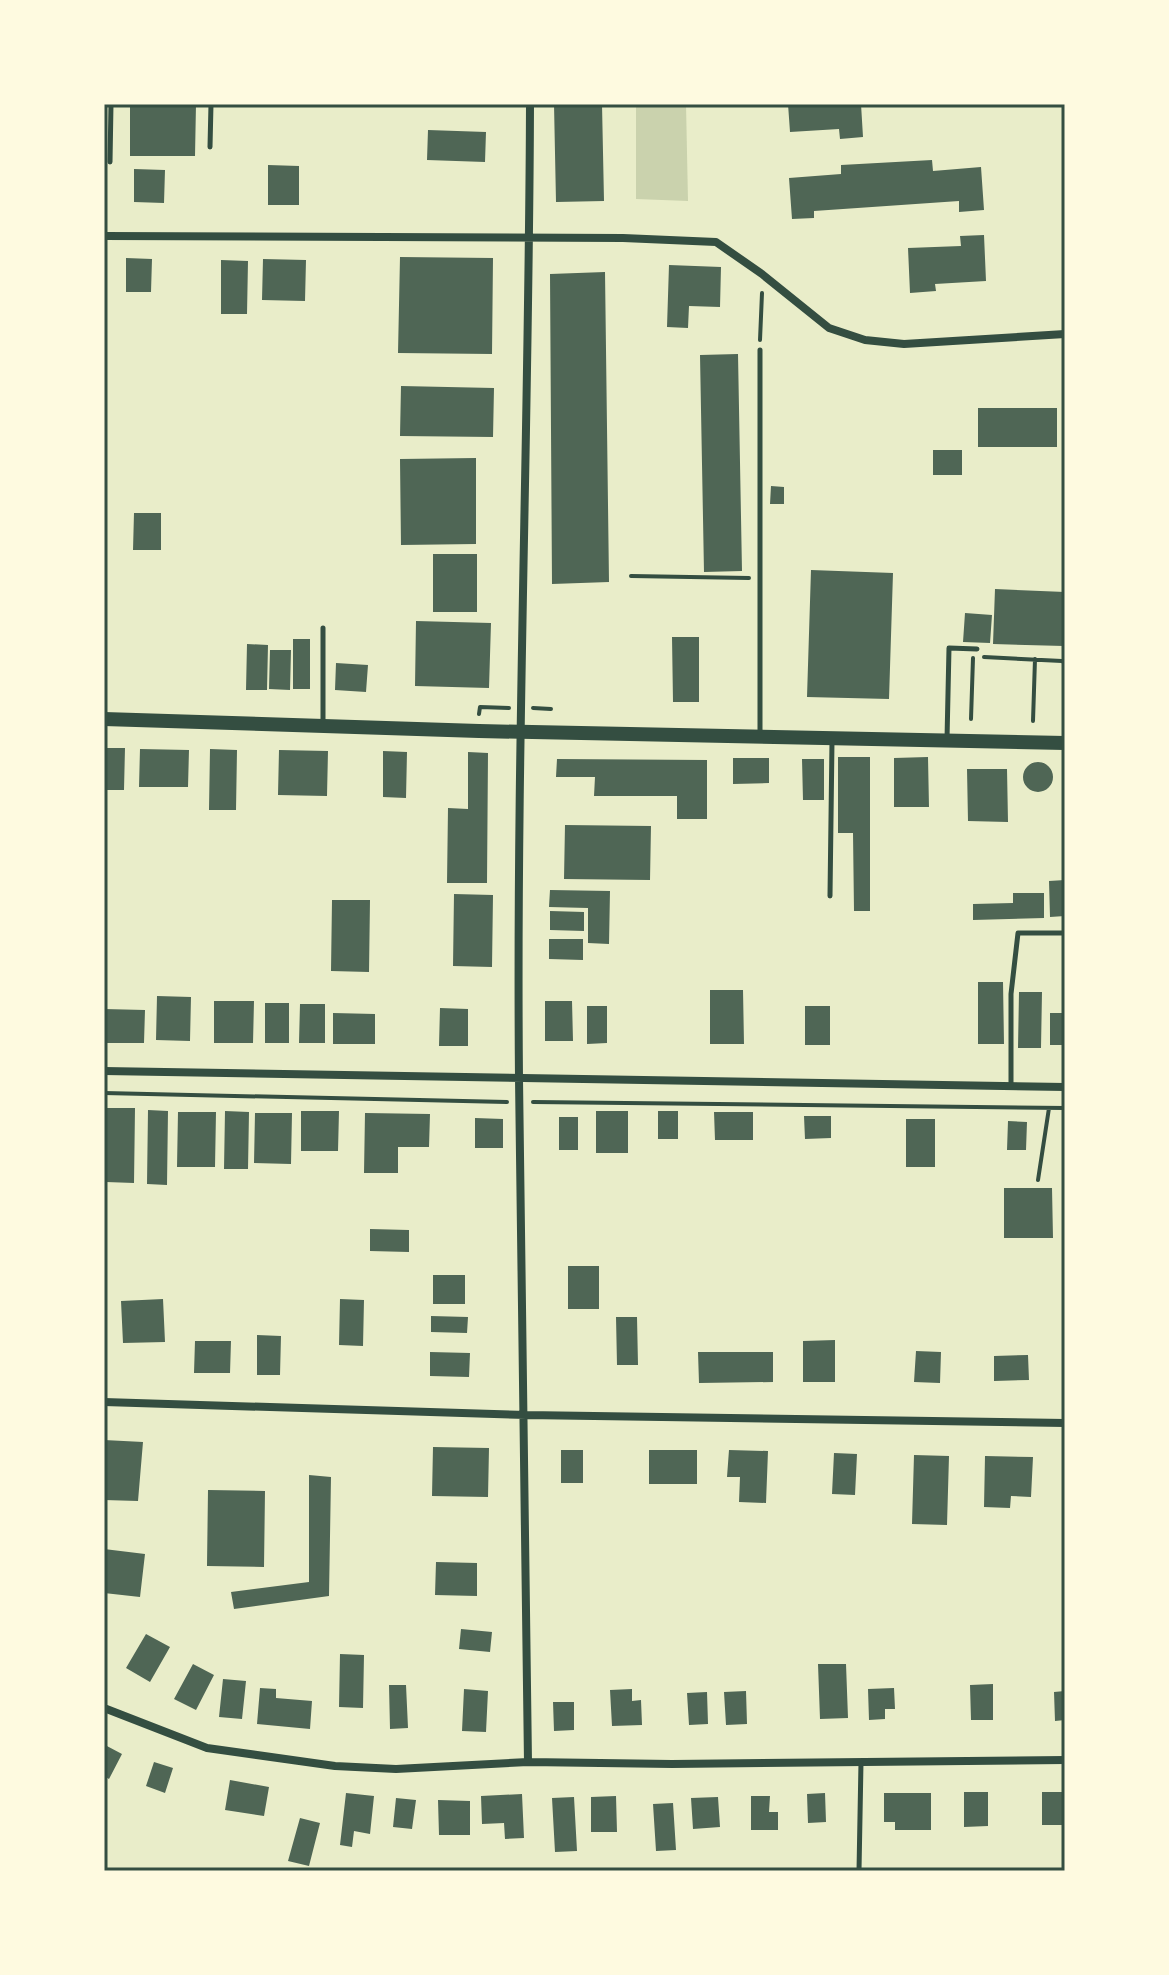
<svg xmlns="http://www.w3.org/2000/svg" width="1169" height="1975" viewBox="0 0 1169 1975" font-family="Lato,sans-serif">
	<rect width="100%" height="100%" fill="#e9edc9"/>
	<path fill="#cad2ad" d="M636,104H686L688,201L636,199Z"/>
	<path fill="#4f6655" d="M130,104H196L195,156H130Z
		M554,104H602L604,201L556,202Z
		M788,104H861L863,137L840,139L839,129L790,132Z
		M428,130L486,132L485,162L427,160Z
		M932,160L933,171L981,167L984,210L959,212V201L814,211V218L792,219L789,178L841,174V165Z
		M268,165L299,166V205H268Z
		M134,169L165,170L164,203L134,202Z
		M984,235L986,281L935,284L936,291L910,293L908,248L961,246L960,236Z
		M400,257L493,258L492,354L398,353Z
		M126,258L152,259L151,292H126Z
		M263,259L306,260L305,301L262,300Z
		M221,260L248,261L247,314H221Z
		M669,265L721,267L720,307L689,306L688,328L667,327Z
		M605,272L609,582L552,584L550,274Z
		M738,354L742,571L704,572L700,355Z
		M401,386L494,388L493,437L400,436Z
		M978,408H1057V447H978Z
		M933,450H962V475H933Z
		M476,458V544L401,545L400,459Z
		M771,486L784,487V504H770Z
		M134,513H161V550H133Z
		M433,554H477V612H433Z
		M811,570L893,573L889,699L807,697Z
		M995,589L1065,592L1064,646L993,644Z
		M965,613L992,615L990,643L963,642Z
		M416,621L491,623L489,688L415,686Z
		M672,637H699V702H673Z
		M293,639H310V689H293Z
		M247,644L268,645L267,690H246Z
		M270,650H291L290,690L269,689Z
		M336,663L368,665L366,692L335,690Z
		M104,748H125L124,790H104Z
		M140,749L189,750L188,787H139Z
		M210,749L237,750L236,810H209Z
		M279,750L328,751L327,796L278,795Z
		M383,751L407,752L406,798L383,797Z
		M468,752L488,753L487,883H447L448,808L468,809Z
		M838,757H870V911H854L853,833H838Z
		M928,757L929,807H894V758Z
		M733,758H769V783L733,784Z
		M557,759L707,760V819H677V796H594L595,777H556Z
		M802,759H824V800H803Z
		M1023 777a15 15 0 1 1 30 0a15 15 0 1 1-30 0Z
		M967,769H1007L1008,822L968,821Z
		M565,825L651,826L650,880L564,879Z
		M1065,880V916L1050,917L1049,881Z
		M550,890L610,891L609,944L588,943V908L549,907Z
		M1013,893H1044V918L973,920V904L1013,903Z
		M454,894L493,895L492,967L453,966Z
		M332,900H370L369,972L331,971Z
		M550,911L584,912V931L550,930Z
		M549,939H583V960L549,959Z
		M978,982H1003L1004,1044H978Z
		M710,990H743L744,1044H710Z
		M1019,992H1042L1041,1048H1018Z
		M157,996L191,997L190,1041L156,1040Z
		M214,1001H254L253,1043H214Z
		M545,1001H572L573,1041H545Z
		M265,1003H289V1043H265Z
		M300,1004H325V1043H299Z
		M587,1006H607V1043L587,1044Z
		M805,1006H830V1045H805Z
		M440,1008L468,1009V1046H439Z
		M104,1009L145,1010L144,1043H104Z
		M333,1013L375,1014V1044H333Z
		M1050,1013H1065V1045H1050Z
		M107,1108H135L134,1183L106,1182Z
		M148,1110L168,1111L167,1185L147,1184Z
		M225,1111L249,1112L248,1169H224Z
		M301,1111H339L338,1151H301Z
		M596,1111H628V1153H596Z
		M658,1111H678V1139H658Z
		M178,1112H216L215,1167H177Z
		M714,1112H753V1140H715Z
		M255,1113H292L291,1164L254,1163Z
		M365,1113L430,1114L429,1147H398V1173H364Z
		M804,1116H831V1138L805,1139Z
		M559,1117H578V1150H559Z
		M475,1118L503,1119V1148H475Z
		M906,1119H935V1167H906Z
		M1008,1121L1027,1122L1026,1150H1007Z
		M1004,1188H1052L1053,1238H1004Z
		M370,1229L409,1230V1252L370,1251Z
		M568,1266H599V1309H568Z
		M433,1275H465V1304H433Z
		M163,1299L165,1342L123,1343L121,1301Z
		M340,1299L364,1300L363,1346L339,1345Z
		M431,1316L468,1317L467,1333L431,1332Z
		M616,1317H637L638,1365H617Z
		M257,1335L281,1336L280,1375H257Z
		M835,1340V1382H803V1341Z
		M195,1341H231L230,1373H194Z
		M916,1351L941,1352L940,1383L914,1382Z
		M430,1352L470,1353L469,1377L430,1376Z
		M698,1352H773V1382L699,1383Z
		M1028,1355L1029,1380L994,1381V1356Z
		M104,1440L143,1442L138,1501L104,1500Z
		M433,1447L489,1448L488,1497L432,1496Z
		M561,1450H583V1483H561Z
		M649,1450H697V1484H649Z
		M729,1450L768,1451L766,1503L739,1502L740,1477H727Z
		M834,1453L857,1454L855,1495L832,1494Z
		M914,1455L949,1456L947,1525L912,1524Z
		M985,1456L1033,1457L1031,1497L1011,1496L1010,1508L984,1507Z
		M309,1475L331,1477L329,1596L234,1609L231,1592L309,1582Z
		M208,1490L265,1491L264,1567L207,1566Z
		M104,1549L145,1554L140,1597L104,1593Z
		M436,1562L477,1563V1596L435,1595Z
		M461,1629L492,1632L490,1652L459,1649Z
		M146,1634L170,1647L150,1682L126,1668Z
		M340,1654L364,1655L363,1708L339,1707Z
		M193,1664L214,1675L196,1710L174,1699Z
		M818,1664H846L848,1718L820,1719Z
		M223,1679L246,1681L242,1719L219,1717Z
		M993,1684V1720H971L970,1685Z
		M389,1685H406L408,1728L390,1729Z
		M260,1688L276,1689V1698L312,1701L310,1729L257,1724Z
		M894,1688L895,1709H885V1719L869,1720L868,1689Z
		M464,1689L488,1691L486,1732L462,1731Z
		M632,1689V1701L641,1700L642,1725L612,1726L610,1690Z
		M746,1691L747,1724L726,1725L724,1692Z
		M1065,1691V1720L1055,1721L1054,1692Z
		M707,1692L708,1724L689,1725L687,1693Z
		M553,1702H574V1730L554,1731Z
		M105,1745L122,1754L109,1779L104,1776Z
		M154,1762L173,1768L165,1793L146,1786Z
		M230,1780L269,1787L264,1816L225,1810Z
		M964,1792H988V1826L964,1827Z
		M1042,1792H1065V1825H1042Z
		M346,1793L374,1796L370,1834L354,1831L352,1847L340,1845Z
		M825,1793L826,1822L808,1823L807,1794Z
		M884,1793H931V1830H895V1822H884Z
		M522,1794L524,1838L505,1839L504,1823L482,1824L481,1796Z
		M616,1796L617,1832H591V1797Z
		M751,1796H770L769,1812H778V1830H751Z
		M574,1797L577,1851L555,1852L552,1798Z
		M718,1797L720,1827L693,1829L691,1798Z
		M396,1798L416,1800L412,1829L393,1827Z
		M438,1800L470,1801V1835H439Z
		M673,1803L676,1850L656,1851L653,1804Z
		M300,1818L320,1823L309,1866L288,1861Z"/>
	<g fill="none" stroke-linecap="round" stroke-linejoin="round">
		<path stroke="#344e41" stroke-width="4" d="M1063,104L1065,106
			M760,340L762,293
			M631,576L749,578
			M984,657L1062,661L1065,663
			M533,708L551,709
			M479,714L480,707L509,708
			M971,719L973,658
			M1033,721L1035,659
			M104,1093L507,1102
			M533,1102L1065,1108
			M1038,1180L1049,1108"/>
		<path stroke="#344e41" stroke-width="5" d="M210,147L211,104
			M110,162L111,104
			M323,723V628
			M760,735V350
			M947,739L949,648L977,649
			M830,896L832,741
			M1011,1087V994L1018,933H1065
			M859,1871L861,1762"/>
		<path stroke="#344e41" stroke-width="8" d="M104,236L623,238L716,242L762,274L829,328L865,340L904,344L1065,334
			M104,1071L1065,1087
			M104,1402L526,1415L1065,1423
			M104,1708L207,1748L335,1766L396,1769L528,1762L672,1764L1065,1760
			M528,1762C526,1534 521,1307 519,1079C516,754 529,429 530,104"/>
		<path stroke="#344e41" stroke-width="14" d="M104,719L479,731L1065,743"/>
	</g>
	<rect width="1169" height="1975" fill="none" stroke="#fefae0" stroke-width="212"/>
	<rect x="106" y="106" width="957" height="1763" fill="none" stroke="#344e41" stroke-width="3"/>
</svg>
